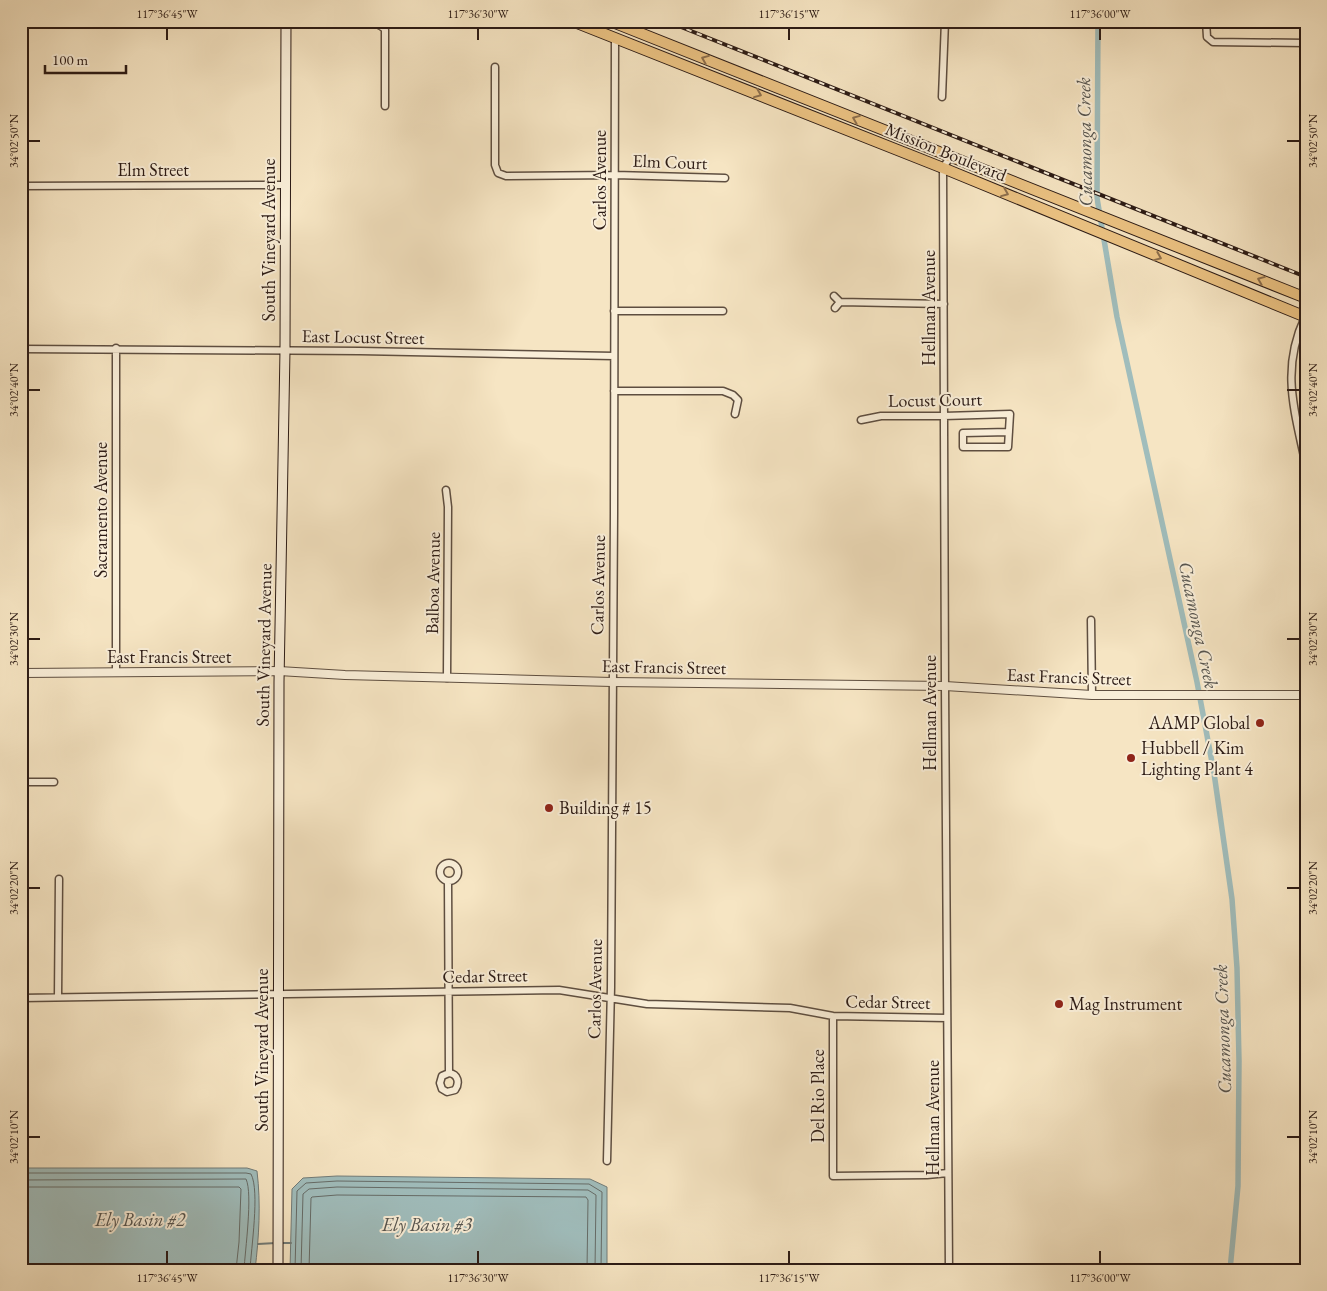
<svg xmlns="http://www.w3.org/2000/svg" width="1327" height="1291" viewBox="0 0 1327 1291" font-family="'EB Garamond',serif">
	<rect width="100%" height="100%" fill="#f6e5c3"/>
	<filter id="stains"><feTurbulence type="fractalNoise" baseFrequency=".004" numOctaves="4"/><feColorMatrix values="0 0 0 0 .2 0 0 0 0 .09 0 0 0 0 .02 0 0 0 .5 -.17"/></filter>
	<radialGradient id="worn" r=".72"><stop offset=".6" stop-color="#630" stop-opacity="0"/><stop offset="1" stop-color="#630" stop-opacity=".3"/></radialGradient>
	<path fill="#a0bdbc" stroke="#727c79" d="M21,1168H247L257,1171C261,1204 259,1237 255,1270H21Z
		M337,1176L590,1179L607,1187V1265L605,1270H290L292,1189L303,1178Z"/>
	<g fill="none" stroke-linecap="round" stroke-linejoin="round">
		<path stroke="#666c68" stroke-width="1" d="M21,1173H246L251,1174C260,1191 251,1249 250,1270
			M21,1180L246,1179C253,1194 245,1251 244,1270
			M21,1187H239L241,1189L239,1242L236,1270
			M295,1270L297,1191L306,1183L337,1181L589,1184L602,1192L601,1270
			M301,1270L303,1194L309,1189L337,1187L588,1190L596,1195L595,1270
			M309,1270L311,1198L312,1197L337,1195L586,1197L588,1200L587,1270"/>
		<path stroke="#727c79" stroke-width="2" d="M280,1243H291
			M258,1244L276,1243"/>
		<path stroke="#a0bdbc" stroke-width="5.5" d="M1098,21L1097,198L1117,317L1197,682L1214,773L1232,899L1237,968L1239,1061L1238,1186L1230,1270"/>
		<g stroke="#5e4e40" stroke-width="9">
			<path id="minor" d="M1206,21L1207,37L1213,42L1306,43
				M382,26L385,30V106
				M495,67V165L498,173L506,176L615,175L725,178
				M942,97L945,21
				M21,186L285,185
				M834,296L840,302L835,308
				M840,302L944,304
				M614,311H723
				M1305,317C1280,370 1295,412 1306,466
				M21,349L360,351L614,356
				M614,391H723L733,395L738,400L735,414
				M861,420L881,416H944L1010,414L1008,447H963V433L1009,432
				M446,490L448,507L447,678
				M1091,620L1092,695
				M116,672V348
				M21,782H54
				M440 872a9 9 0 1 1 18 0a9 9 0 1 1-18 0Z
				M448,881L449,1073L442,1076L440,1083L442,1089L447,1092L455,1090C460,1083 458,1074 449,1073
				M58,997L59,879
				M21,998L559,990L647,1004L790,1008L833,1016L947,1018
				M833,1016V1176L927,1175L948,1173
				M607,1161L611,987L614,513L615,38
				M949,1270L945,686L943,168L950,157"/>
		</g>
		<g stroke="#5e4e40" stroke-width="10">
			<path id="tertiary" d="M21,23L227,22L378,24L382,26
				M21,673L279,671L345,675L612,682L945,686L1092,695H1306"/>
		</g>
		<g stroke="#2c1b15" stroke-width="11">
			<path id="secondary" d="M278,1270L279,682L285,350L286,21"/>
		</g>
		<g stroke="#2c1b15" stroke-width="12">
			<path id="primary" d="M572,21L943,168L1306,317
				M610,21L1306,298"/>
		</g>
		<use href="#minor" stroke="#f9eed8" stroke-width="6"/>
		<use href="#tertiary" stroke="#f9eed8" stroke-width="8"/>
		<use href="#secondary" stroke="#f9eed8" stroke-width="9"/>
		<use href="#primary" stroke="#ebc282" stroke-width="10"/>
		<g stroke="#2c1b15" stroke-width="4">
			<path id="rail" d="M666,21L1306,277"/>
		</g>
		<use href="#rail" stroke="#f9eed8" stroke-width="2" stroke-dasharray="5.5" stroke-linecap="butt"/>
	</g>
	<defs><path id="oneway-chevron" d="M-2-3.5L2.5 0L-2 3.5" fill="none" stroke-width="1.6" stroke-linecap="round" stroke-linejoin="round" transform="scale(1.25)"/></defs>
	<g stroke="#8c6e4c">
		<use href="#oneway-chevron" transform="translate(705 59) rotate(-158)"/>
		<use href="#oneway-chevron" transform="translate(758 94) rotate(22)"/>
		<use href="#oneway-chevron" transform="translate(856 119) rotate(-158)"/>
		<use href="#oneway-chevron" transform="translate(1005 193) rotate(22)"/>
		<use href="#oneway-chevron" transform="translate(1158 257) rotate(22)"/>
		<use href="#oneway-chevron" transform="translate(1261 280) rotate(-158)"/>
	</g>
	<path fill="none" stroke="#2c1b15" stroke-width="2" d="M167,28V40M478,28V40M789,28V40M1100,28V40M28,141H40M1287,141H1300M28,390H40M1287,390H1300M28,639H40M1287,639H1300M28,888H40M1287,888H1300M28,1137H40M1287,1137H1300M167,1251V1264M478,1251V1264M789,1251V1264M1100,1251V1264"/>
	<g fill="#8f2418" stroke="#f9eed8" stroke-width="2">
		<circle cx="1260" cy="723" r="5"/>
		<circle cx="1131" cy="758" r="5"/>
		<circle cx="549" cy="808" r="5"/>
		<circle cx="1059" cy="1004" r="5"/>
	</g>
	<g text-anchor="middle" stroke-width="4" stroke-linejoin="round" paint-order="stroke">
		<g font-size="18" fill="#2c1b15" stroke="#f9eed8">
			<text transform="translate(946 152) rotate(22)" y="6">Mission Boulevard</text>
			<text transform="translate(670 162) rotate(2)" y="6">Elm Court</text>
			<text x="153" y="176">Elm Street</text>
			<text transform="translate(600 180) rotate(-90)" y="6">Carlos Avenue</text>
			<text transform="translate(269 240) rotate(-90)" y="6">South Vineyard Avenue</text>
			<text transform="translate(929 308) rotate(-90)" y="6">Hellman Avenue</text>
			<text transform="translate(363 337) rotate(1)" y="6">East Locust Street</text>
			<text transform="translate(935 400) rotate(-1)" y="6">Locust Court</text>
			<text transform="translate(101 510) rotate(-90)" y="6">Sacramento Avenue</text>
			<text transform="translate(433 583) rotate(-89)" y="6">Balboa Avenue</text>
			<text transform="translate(598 585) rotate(-89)" y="6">Carlos Avenue</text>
			<text transform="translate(264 645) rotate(-89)" y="6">South Vineyard Avenue</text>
			<text x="169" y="663">East Francis Street</text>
			<text transform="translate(664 667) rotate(1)" y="6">East Francis Street</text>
			<text transform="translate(1069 677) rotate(2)" y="6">East Francis Street</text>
			<text transform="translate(930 713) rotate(-90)" y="6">Hellman Avenue</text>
			<text transform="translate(485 976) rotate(-1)" y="6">Cedar Street</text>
			<text transform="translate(595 989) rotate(-89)" y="6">Carlos Avenue</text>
			<text transform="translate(888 1002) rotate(1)" y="6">Cedar Street</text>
			<text transform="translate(262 1050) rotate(-90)" y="6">South Vineyard Avenue</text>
			<text transform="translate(818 1096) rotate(-90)" y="6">Del Rio Place</text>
			<text transform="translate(933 1118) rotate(-90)" y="6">Hellman Avenue</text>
		</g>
		<g font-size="18" fill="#2c1b15" stroke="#f9eed8" text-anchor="start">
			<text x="1250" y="729" text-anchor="end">AAMP Global</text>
			<text x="1141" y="754">Hubbell / Kim<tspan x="1141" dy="21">Lighting Plant 4</tspan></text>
			<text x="559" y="814">Building # 15</text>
			<text x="1069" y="1010">Mag Instrument</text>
		</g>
		<g font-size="19" font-style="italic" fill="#55544f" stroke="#f9eed8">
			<text transform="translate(1084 142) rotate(-91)" y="7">Cucamonga Creek</text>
			<text transform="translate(1199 625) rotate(78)" y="7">Cucamonga Creek</text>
			<text transform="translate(1222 1029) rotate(-92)" y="7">Cucamonga Creek</text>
			<text x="140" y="1226">Ely Basin #2</text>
			<text x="427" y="1231">Ely Basin #3</text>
		</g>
	</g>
	<rect width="1327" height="1291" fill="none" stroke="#f6e5c3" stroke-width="55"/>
	<path d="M45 65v8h81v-8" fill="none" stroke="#2c1b15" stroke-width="2.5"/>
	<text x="52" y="65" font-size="15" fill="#2c1b15" stroke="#f9eed8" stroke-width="4" paint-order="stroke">100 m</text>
	<rect x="28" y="28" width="1272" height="1236" fill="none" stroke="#2c1b15" stroke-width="2"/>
	<g font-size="12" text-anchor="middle" fill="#2c1b15">
		<text x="167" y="18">117°36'45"W</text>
		<text x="478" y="18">117°36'30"W</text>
		<text x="789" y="18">117°36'15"W</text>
		<text x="1100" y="18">117°36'00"W</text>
		<text transform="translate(14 141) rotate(-90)" y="4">34°02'50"N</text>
		<text transform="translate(1313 141) rotate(-90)" y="4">34°02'50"N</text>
		<text transform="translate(14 390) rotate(-90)" y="4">34°02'40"N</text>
		<text transform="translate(1313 390) rotate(-90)" y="4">34°02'40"N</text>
		<text transform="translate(14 639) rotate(-90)" y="4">34°02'30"N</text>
		<text transform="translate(1313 639) rotate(-90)" y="4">34°02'30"N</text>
		<text transform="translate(14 888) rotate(-90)" y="4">34°02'20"N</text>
		<text transform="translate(1313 888) rotate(-90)" y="4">34°02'20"N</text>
		<text transform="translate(14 1137) rotate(-90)" y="4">34°02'10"N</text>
		<text transform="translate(1313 1137) rotate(-90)" y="4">34°02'10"N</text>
		<text x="167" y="1282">117°36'45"W</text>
		<text x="478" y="1282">117°36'30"W</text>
		<text x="789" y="1282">117°36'15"W</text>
		<text x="1100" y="1282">117°36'00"W</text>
	</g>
	<rect width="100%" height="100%" filter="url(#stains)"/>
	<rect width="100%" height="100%" fill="url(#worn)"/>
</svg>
